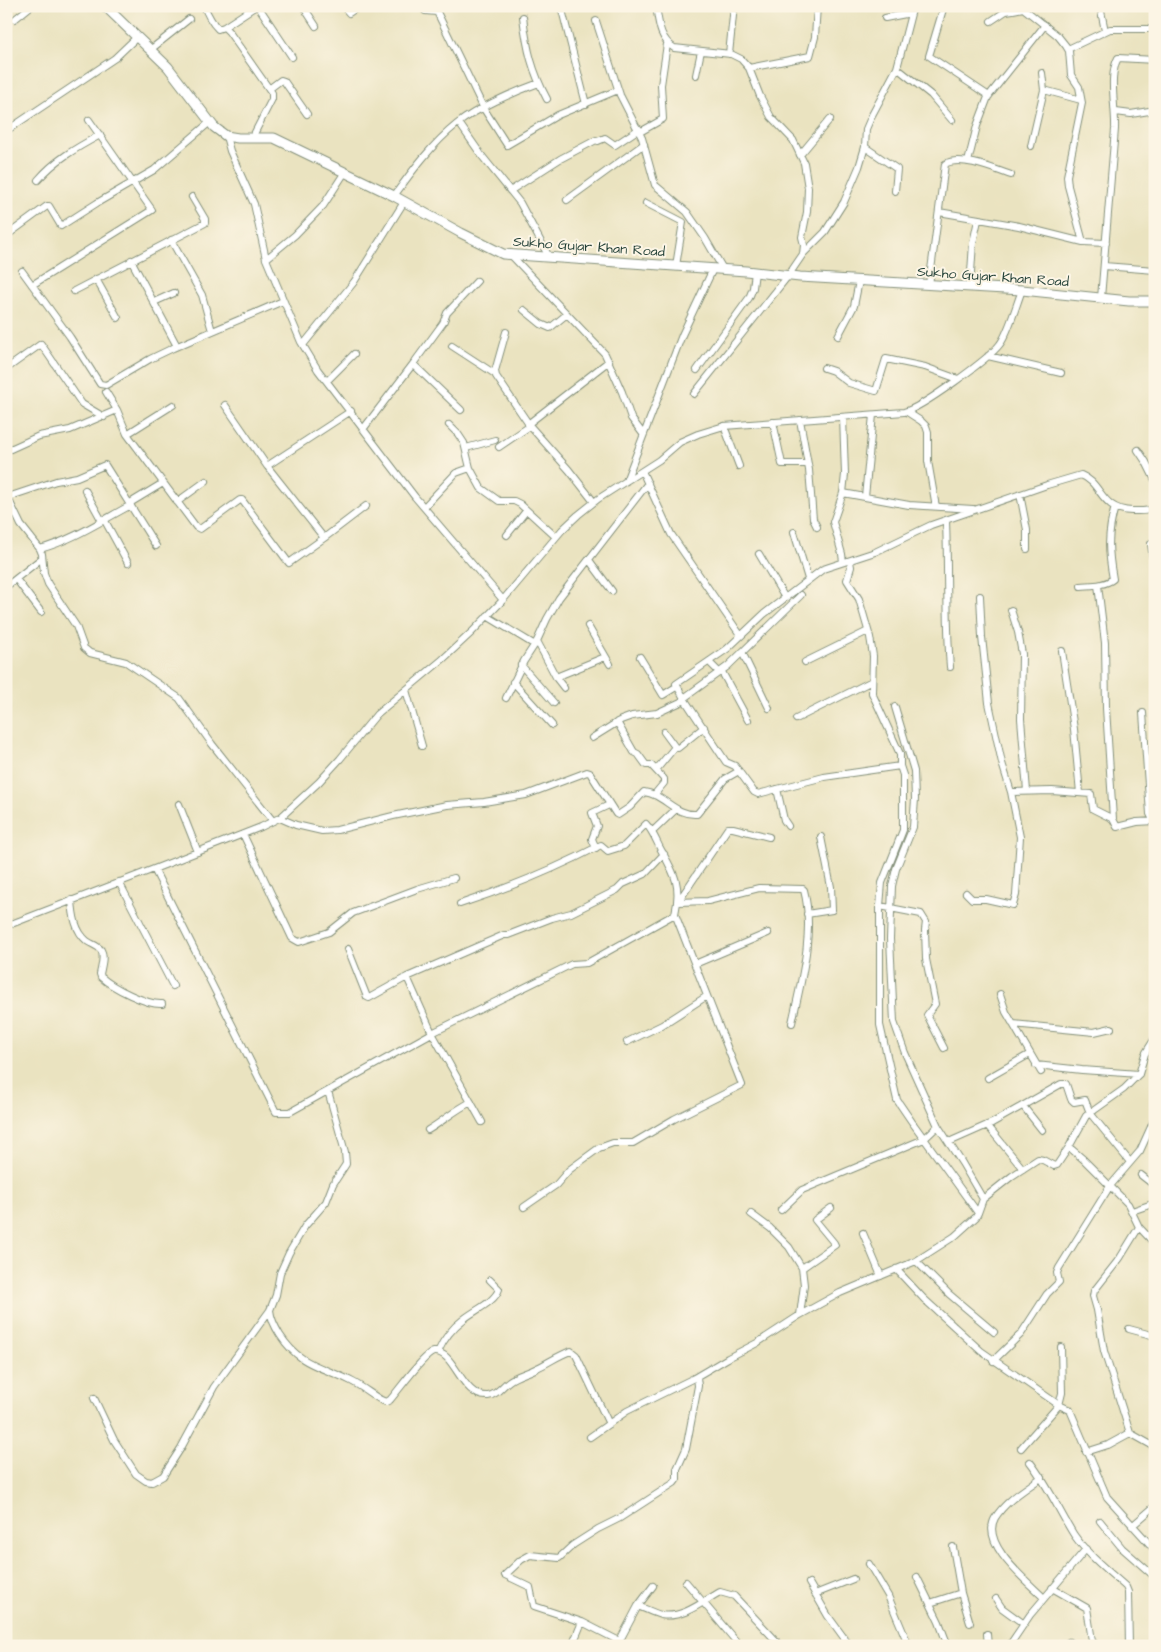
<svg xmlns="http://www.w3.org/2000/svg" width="1161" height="1652" viewBox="0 0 1161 1652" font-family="'Architects Daughter',sans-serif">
	<rect width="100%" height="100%" fill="#fcf5e5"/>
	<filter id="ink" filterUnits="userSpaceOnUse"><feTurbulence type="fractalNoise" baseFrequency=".02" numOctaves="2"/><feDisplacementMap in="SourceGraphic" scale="10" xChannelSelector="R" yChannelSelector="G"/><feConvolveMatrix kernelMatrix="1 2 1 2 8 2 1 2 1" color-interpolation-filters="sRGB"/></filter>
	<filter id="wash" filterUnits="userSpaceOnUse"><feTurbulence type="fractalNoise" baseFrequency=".0096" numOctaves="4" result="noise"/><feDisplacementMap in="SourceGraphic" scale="20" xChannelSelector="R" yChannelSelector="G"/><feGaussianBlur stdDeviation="1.12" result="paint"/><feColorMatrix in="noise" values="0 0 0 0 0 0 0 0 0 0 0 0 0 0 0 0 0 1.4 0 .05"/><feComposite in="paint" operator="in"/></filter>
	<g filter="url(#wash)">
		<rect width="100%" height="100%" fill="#eae3c0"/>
	</g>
	<g filter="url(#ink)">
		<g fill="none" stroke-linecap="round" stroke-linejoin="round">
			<g stroke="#84907a" stroke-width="8">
				<path id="minor" d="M204,6C208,15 211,22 218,29L224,27L229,32L272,93V99L252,138
					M258,6L292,57
					M303,6L316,26
					M343,6L349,13L359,6
					M422,6L425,11L437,12L484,109L507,145L558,115L618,90
					M561,6L586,104
					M656,6C659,23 659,38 674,48L731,54L741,59L749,68L760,96L771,117L793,140L804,163L808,188L807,212L802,237L804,245L803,254L788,276L694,394
					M944,6L929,56L989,96
					M1100,6L1105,31
					M1013,10L1023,8L1058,36L1066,46L1069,51L1071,75L1079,87L1082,103L1067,176L1068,186L1083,242
					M523,17C527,49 532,71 547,99
					M885,18L911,13
					M15,19L31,6
					M596,21L620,95L642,138L655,185L687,212L705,238L723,269
					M991,21L1006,11L1013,10L1014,7
					M224,27L256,6
					M1068,49L1110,29H1155
					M150,50L189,19
					M729,54L734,6
					M749,68L810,56L815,37L817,6
					M897,68L931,95L952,120
					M696,75L701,51
					M269,89L281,80L284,81L307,114
					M1044,90L1081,100
					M1116,112L1131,114L1155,110
					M459,123L482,156L520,203L549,257
					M6,131L115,58L137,37
					M640,132L663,119L661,85L667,44
					M226,136L230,151L254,204L266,259L301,342L318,370L415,497L503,600
					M1031,146L1044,90L1042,73
					M865,147L897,169L895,191
					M800,155L830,119
					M968,162L977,126L988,97L1045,25
					M38,180C55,160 76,148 100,135
					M510,191L560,159L596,140L598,141L605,138L615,145L639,129
					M394,196C412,171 432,144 457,124C477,108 514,92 539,83
					M567,200L644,144
					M646,203L683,222L676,266
					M939,212L1019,226L1083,242L1106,243
					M6,236L47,206H49L61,226L97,203L154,170L210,122
					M171,240L202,295L212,331
					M510,254L605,354L622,392L631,418L643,434
					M803,254L825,232L844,202L859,167L865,147L866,129L872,115L897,68L913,6
					M266,259L295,235L323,206L345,172
					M131,260L177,346
					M1104,266L1155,270
					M22,271L70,337L100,384L106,385L150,359L173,348L283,301
					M96,279L118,318
					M32,285L152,210L89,120
					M929,285L945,164C961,155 994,169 1011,175
					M970,287L973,243L978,220
					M74,291L205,223V219L192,197
					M1101,298L1115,129C1116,108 1108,76 1118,58L1155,60
					M154,302L174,293
					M524,310L541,324L550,328L567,314
					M506,332L495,371L496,376L530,426L569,470L594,502
					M838,336L854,306L859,281
					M303,345L354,282L404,202
					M452,346L495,374
					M988,356L1061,373
					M413,364L443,323L447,313L477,281
					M824,368L833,371L849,383L876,391L886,359L925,367L958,379
					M6,369L41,344L82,404L104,417
					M697,370L749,298L753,288L755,272
					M327,381L354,354
					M106,392L117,410L127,434L196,527L200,529L240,500H242L289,563L324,538
					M225,405L267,466L324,538L366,506
					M907,412L921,421L926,426L928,432V461L936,507
					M843,417L845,474L843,493L833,522L842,554L843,562
					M800,420L809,470L813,519L817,527
					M773,422L782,464H808
					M528,424L609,361
					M449,425L458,434L464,443L470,468L481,488L499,501H514L520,504L556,537
					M724,426L739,466
					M364,428L413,364L461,410
					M127,434L173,405
					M499,447L530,426
					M466,448L495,440
					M1138,450L1146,462L1155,480
					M6,451L39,436L70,430L117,410
					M267,466L351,411
					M642,471L671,534L741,636
					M626,481L682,335L713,269
					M85,490L102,521
					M843,493L909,505L973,509
					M6,494L21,525L40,549L42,554L44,573L48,584L76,626L84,648L90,653L126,662L179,698L212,744L273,821
					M1020,494L1027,530V549
					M8,497L56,481L77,477L105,465L156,546
					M865,497L873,415
					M177,502L206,481
					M130,503L163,483
					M424,507L456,473L470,468
					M104,519L128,563
					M946,521C948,570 946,619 950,667
					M794,532L808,579
					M507,535L526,511
					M1151,544L1155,574
					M40,549C73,540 101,521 131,505
					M759,554L785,598
					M589,560L612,591
					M16,579L41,612
					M6,583L8,585L42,558
					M1098,585L1105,643L1106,708L1113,819L1117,827L1137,822L1155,821
					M1081,586C1091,585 1104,586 1113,579C1108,552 1107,534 1115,507
					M1011,610L1018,632L1022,654L1021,719L1027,791
					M487,616L535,645
					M588,626L610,664
					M537,641L557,679L564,688
					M1062,651L1074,729L1080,793
					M742,652L769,708
					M640,657L663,695L676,687
					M709,662L720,673
					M805,662L868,631
					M521,665L554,703
					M722,672L748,720
					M556,677L605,657
					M513,682L552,725
					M406,690L422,746
					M506,698L524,661L537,641L547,619L559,598L648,483
					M684,698L728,666L801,595
					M895,707L914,771L915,799L913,827L896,869L892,886L890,939L894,1022L905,1053L938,1126L962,1163L983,1199L978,1213
					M1143,713L1150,814L1153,820
					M796,719L872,681
					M617,722L634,752L638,754L646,765H651L664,779V783L654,795
					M592,738L621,720L632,716L657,713L685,700
					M675,747L678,748L704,727
					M900,766L824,777L758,794L754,792L735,766L726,762L685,700L676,684L727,649L764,614L823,569L875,552L931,525L1047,485L1081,475C1102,483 1100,510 1132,511C1141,511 1147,512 1155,507
					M656,770L675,747L664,732
					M777,789L784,820L788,826
					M1011,792L1052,791L1091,794L1093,809L1113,819
					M179,804L198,852
					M280,818L296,825L322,831L337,830L393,816L447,805L484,802L526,795L587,772L590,773L616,814L618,815L630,807L644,792C664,794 675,816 697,814L725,779L739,771
					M652,832L676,809
					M243,834L292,938L299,942L329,932L353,913L417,889L454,878
					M769,837L733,828H728L678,902L708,901L759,888L803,889L804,890C815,932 801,982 792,1023
					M596,848L592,839L597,826L592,813L609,805
					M154,869L276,1112H290L432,1033L572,964L587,963L675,914L742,1085L674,1119L633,1143H613L599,1148L569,1170L556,1185L524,1207
					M119,882L173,986
					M966,893L972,899H986L1013,905L1016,895L1020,837L1011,792L1002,763L989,703L982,637L980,596
					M72,900C73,915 75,931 87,941C91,944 98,946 101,950C105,956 101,968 100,974L101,977C113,988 147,1005 162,1004
					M460,904C509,888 555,869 601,845L608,851L624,846L646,824C652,830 656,840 660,848C674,873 682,884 675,914
					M880,906L921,914L926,922L925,930L926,959L935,1004L927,1015L944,1048
					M807,914L832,910L831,887L821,837
					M6,926L154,869L261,827L281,817L319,782L340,759L377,714L443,659L472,632L503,600L562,530L578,515L598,499L659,460L680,442L698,434L724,426L904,412C921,408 989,359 1000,344C1008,334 1017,303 1022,290
					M348,949L367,997L369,998L407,977L504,935H508L552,918L571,913L617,890L623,884L645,874L664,854
					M695,964L768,933
					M407,977L432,1033L482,1122
					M1000,994L1006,1012L1041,1072
					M1013,1024L1094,1032L1111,1028
					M627,1042L662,1025L707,996
					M1036,1065L1082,1070L1139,1074
					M988,1078L1030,1054
					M1023,1106L1042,1130
					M987,1125L1023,1169
					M428,1130C443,1121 455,1110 471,1102
					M949,1142L992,1123L1061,1084H1066L1071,1099L1074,1102L1085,1100L1090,1113L1130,1162
					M1069,1147L1083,1159L1128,1204L1139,1227L1155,1244
					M1141,1175L1155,1186
					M983,1199L1012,1176L1038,1159L1043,1160L1054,1166L1057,1165L1069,1147L1086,1116L1124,1089L1139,1074L1145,1054L1155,1038
					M781,1210L802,1190L924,1139L938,1126
					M1132,1211L1155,1203
					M751,1214L770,1228L789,1247L802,1268L804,1285L800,1315
					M1139,1227L1120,1258L1094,1291L1093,1296L1097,1310L1104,1351L1130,1433L1155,1447
					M863,1233L881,1276
					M916,1261L949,1294L994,1332
					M802,1268L835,1245L834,1243L815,1220L831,1208
					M896,1269L924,1299L981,1351L1059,1405L1070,1410L1107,1497L1155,1550
					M270,1310C271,1320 275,1327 280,1335C300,1366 321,1366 351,1381C361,1386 371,1394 381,1400L386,1402L390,1400C398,1391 425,1353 434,1352C455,1350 461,1398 488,1396C497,1395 502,1386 509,1381C517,1375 528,1373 537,1368C548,1363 559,1355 571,1351L576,1355L609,1424
					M1129,1329L1155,1336
					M438,1352C444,1338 452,1328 464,1319C475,1310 495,1302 499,1289L490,1280
					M993,1361L1021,1334L1047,1294L1059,1282L1057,1273L1059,1268L1110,1186L1140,1151L1155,1118
					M94,1398L114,1440L136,1474L146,1481L152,1482L163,1476L181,1448L214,1387L270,1310L276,1295L280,1273L289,1253L305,1226L326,1202L333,1184L346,1164L345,1152L328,1091
					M590,1437L627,1411L694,1378L728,1358L757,1343L800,1315L840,1293L916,1261L955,1236L976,1217L978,1213L912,1122L897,1100L880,1025V906L882,883L903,830V775L900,766V754L872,693L873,656L870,637L859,599L847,580L851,567L850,561
					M1021,1448L1059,1405L1062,1393L1061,1347
					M1086,1452L1108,1445L1130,1433
					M1030,1462C1048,1485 1059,1511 1074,1535C1088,1555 1108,1571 1126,1587L1128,1592L1129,1646
					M1042,1477C1026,1489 1006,1500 995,1518C980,1544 1027,1581 1044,1598
					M1100,1521L1122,1548L1155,1577
					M1132,1526L1155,1506
					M953,1547L961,1593L970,1623
					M869,1564L888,1596L909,1646
					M917,1577L939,1622L948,1646
					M686,1582L740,1646
					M809,1583L828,1616L850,1646
					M1052,1588L1087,1608L1092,1641L1097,1646
					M815,1594L853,1579
					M996,1599L1002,1608L1024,1624
					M930,1603L961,1593
					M638,1606C646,1609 653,1613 661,1615C683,1619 702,1602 720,1592L734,1596L781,1646
					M987,1634L988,1646
					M619,1642L638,1606L653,1586
					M572,1646L582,1622
					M629,1646L582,1622L534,1606L530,1587L505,1575L521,1560L530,1555L559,1558L573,1545L598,1529L620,1518L674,1483L677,1479V1469L686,1449L698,1386L697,1377
					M1009,1646L1030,1615L1086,1549
					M1066,1646L1069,1642"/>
			</g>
			<g stroke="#84907a" stroke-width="11">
				<path id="secondary" d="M105,6L168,67L214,127L226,136L238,138H274L394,196L461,233L503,254L746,271L800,277L1022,290L1129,301H1155"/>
			</g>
			<use href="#minor" stroke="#fff" stroke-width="6"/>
			<use href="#secondary" stroke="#fff" stroke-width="9"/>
		</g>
	</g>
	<g text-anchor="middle" stroke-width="4" stroke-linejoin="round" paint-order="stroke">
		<g font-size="14" fill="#1f3d34" stroke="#fcf5e5">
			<text transform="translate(589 246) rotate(4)" y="5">Sukho Gujar Khan Road</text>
			<text transform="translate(993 276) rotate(4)" y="5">Sukho Gujar Khan Road</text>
		</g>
	</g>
	<rect width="1161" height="1652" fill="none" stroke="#fcf5e5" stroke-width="25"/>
</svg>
